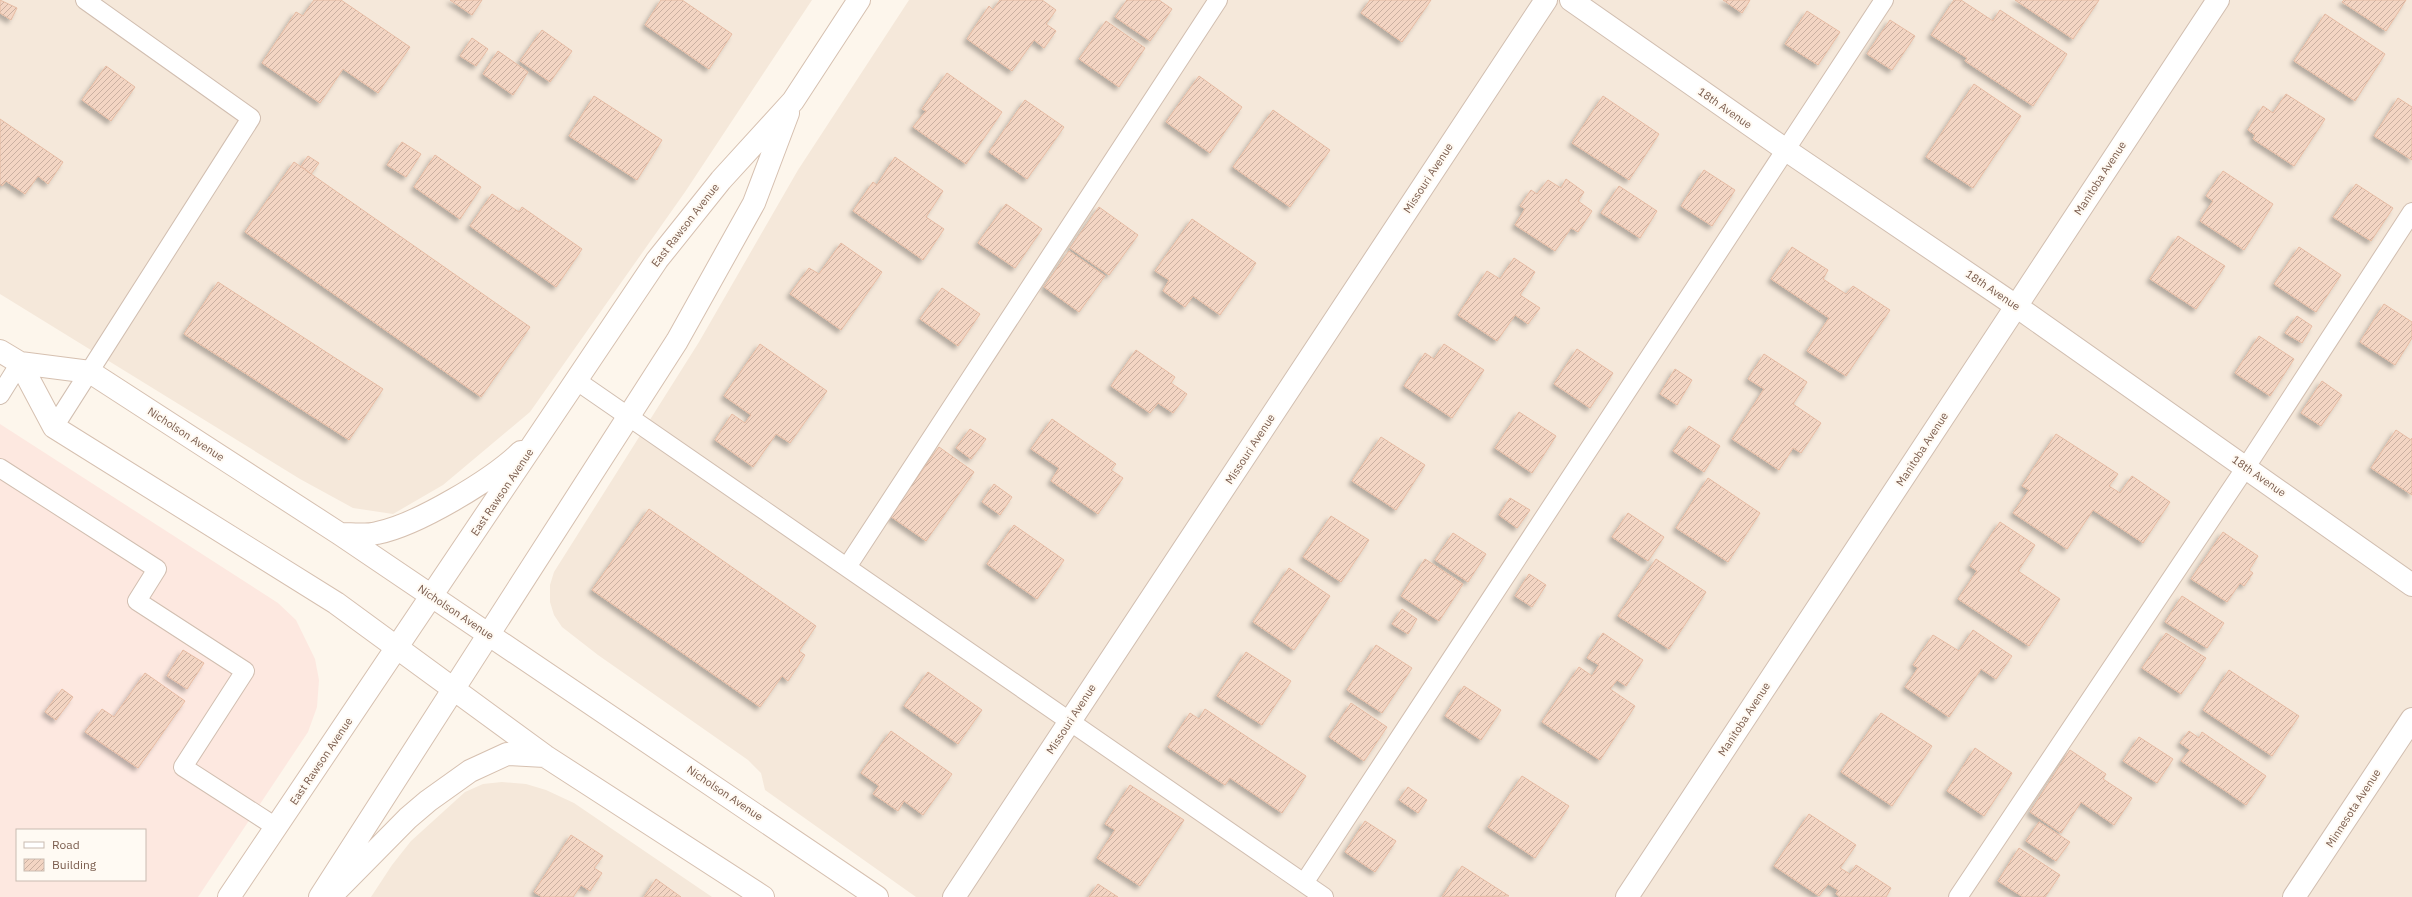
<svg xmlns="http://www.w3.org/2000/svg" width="2412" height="897" viewBox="0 0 2412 897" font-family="'IBM Plex Sans',sans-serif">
	<defs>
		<pattern id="building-hatch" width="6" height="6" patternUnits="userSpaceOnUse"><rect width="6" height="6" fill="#f3d5c3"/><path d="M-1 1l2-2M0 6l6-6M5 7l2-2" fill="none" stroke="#cab0a1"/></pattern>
		<filter id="shadow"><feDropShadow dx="-3.5" dy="3.5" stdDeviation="2" flood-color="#0004"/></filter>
	</defs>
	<rect width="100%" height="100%" fill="#fdf6ec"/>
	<path fill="#f5e8da" d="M0,0H812L685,192L530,412L443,485L393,514L353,508L300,479L0,294Z
		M909,0H2412V897H916L765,790L761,773L748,760L598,655L562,627L554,615L550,602V585L554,572L699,342L798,170Z
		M502,782L526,784L546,790L574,803L712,897H371L392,865L411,841L465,792L483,784Z"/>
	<path fill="#fde8e0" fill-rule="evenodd" d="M0,424L278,603L296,620L315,659L319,680L317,707L308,732L198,897H0ZM17,830H145V880H17Z"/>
	<path fill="url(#building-hatch)" stroke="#e6bba3" filter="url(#shadow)" d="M0,0L17,8L11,20L0,13Z
		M314,0H341L410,47L378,93L343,69L320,103L262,63L296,12L303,16Z
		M450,0H482L472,15Z
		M661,0H682L732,34L709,69L645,25Z
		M1000,0H1042L1056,10L1046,24L1056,31L1044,48L1034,40L1012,71L967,39L989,6L993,10Z
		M1127,0H1159L1172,9L1150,41L1115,17Z
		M1370,0H1431L1402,42L1361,13Z
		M1723,0H1750L1742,13Z
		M1954,0H1961L1993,21L2000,10L2067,54L2033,106L1965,61L1967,58L1931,35Z
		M2015,0H2099L2073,39Z
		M2344,0H2406L2386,31L2342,2Z
		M1807,11L1840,32L1818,65L1785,44Z
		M2325,14L2385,54L2355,101L2294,61Z
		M1890,20L1915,36L1892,70L1867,54Z
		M1106,21L1145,48L1119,87L1079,59Z
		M542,30L572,51L550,82L520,61Z
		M472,38L488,49L476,66L460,56Z
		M498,51L528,72L513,95L483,74Z
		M106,66L135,87L111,121L82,100Z
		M947,73L1002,112L966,164L913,127L926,111L922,109Z
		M1199,76L1242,107L1210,153L1166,122Z
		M1974,84L2021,116L1973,188L1926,157Z
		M2286,94L2325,119L2294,166L2253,139L2255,135L2248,130L2263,106L2273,113Z
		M594,96L662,140L637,180L569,136Z
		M1603,96L1659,134L1629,180L1572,143Z
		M2398,98L2412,107V160L2374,136Z
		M1025,100L1064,127L1027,179L989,152Z
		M1273,110L1330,150L1290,207L1233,167Z
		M0,119L63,162L48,184L38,176L25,194L6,181L2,186L0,184Z
		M402,142L421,154L406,177L387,165Z
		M435,155L481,187L460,219L414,187Z
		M308,156L319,163L311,174L301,166Z
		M895,157L943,191L926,217L944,229L923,260L853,211L873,182L877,185Z
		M294,162L530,327L481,397L245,232Z
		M1704,170L1735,190L1712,226L1681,206Z
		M2223,171L2273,204L2244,250L2200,221L2213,201L2206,196Z
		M1566,179L1584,192L1578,201L1592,211L1578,232L1571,228L1555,251L1515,225L1525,209L1520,206L1531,190L1537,194L1548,180L1561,188Z
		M2356,184L2393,208L2371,241L2333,217Z
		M1619,186L1657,211L1640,238L1601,213Z
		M492,194L519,212L522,207L582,249L556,287L470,226Z
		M1006,204L1042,229L1015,268L978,243Z
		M1099,207L1138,235L1109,275L1070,248Z
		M1192,219L1256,263L1220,315L1193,296L1185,307L1163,291L1169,280L1155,271Z
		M2178,236L2225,266L2196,309L2150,279Z
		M841,243L882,272L841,330L790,294L809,268L819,274Z
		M1792,247L1828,270L1823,279L1846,294L1853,286L1890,310L1846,376L1807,351L1829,318L1771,279Z
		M2299,247L2341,275L2316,312L2274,284Z
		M1069,251L1105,276L1079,312L1044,287Z
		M1514,258L1535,272L1520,295L1540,308L1528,324L1515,315L1497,341L1458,315L1487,271L1500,279Z
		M218,282L383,389L349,440L184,334Z
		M942,288L980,314L958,346L920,319Z
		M2384,304L2412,322V338L2395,365L2360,342Z
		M2297,316L2312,326L2302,343L2285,333Z
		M2259,336L2294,359L2270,396L2235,373Z
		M760,344L827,391L790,443L776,434L753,467L715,440L732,414L745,423L751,415L724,396Z
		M1444,344L1484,370L1452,418L1404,386L1425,353L1434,359Z
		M1577,349L1613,373L1590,408L1554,384Z
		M1136,350L1175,377L1171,383L1187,394L1173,413L1158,403L1150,413L1111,386Z
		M1764,354L1807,382L1793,404L1821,423L1801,453L1793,448L1779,470L1732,439L1764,389L1748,379Z
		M1675,369L1692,380L1677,405L1660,394Z
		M2322,381L2342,395L2321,426L2301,413Z
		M1519,412L1556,436L1532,473L1495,448Z
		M1052,419L1116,464L1111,470L1123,478L1098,514L1051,481L1059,468L1031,449Z
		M1689,426L1720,446L1704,472L1673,451Z
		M970,429L986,439L971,459L956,448Z
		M2396,430L2411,440L2412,438V495L2371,468Z
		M2056,434L2118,474L2109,486L2120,493L2132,476L2170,502L2143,543L2093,510L2067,549L2013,513L2029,490L2022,486Z
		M1381,437L1425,465L1396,510L1352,481Z
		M939,447L974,472L926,541L890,516Z
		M1708,478L1760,513L1728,562L1676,528Z
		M994,484L1012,497L1000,515L982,502Z
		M1510,498L1530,510L1517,528L1499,515Z
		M649,509L816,626L799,651L805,655L788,681L782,676L760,707L592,590Z
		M1628,513L1664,537L1648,561L1612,537Z
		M1331,516L1369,540L1341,582L1303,557Z
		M2000,522L2035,545L2018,571L2060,599L2029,646L1958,599L1977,571L1970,566Z
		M1014,525L1064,560L1037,599L987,564Z
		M2223,532L2258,556L2249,570L2253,573L2244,586L2240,583L2227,602L2191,579Z
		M1453,533L1486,554L1468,582L1435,560Z
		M1425,559L1463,584L1439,621L1401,596Z
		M1656,559L1706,592L1669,649L1618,616Z
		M1289,568L1330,596L1294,650L1253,622Z
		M1529,574L1546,585L1532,607L1515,596Z
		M2182,596L2224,623L2207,648L2165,622Z
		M1402,609L1417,619L1408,634L1392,624Z
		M1973,630L2012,656L1996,679L1981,669L1949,717L1905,687L1918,668L1913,665L1933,635L1959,651Z
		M1603,633L1643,660L1626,686L1617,680L1610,689L1635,706L1600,760L1542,722L1579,667L1592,676L1599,665L1587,658Z
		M2166,633L2206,658L2181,694L2142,668Z
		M1376,645L1412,668L1382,713L1347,690Z
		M183,650L204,663L187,689L167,676Z
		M1246,652L1291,681L1262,725L1217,696Z
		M2229,670L2299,716L2272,756L2203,710Z
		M928,672L982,710L958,744L904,706Z
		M145,673L185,701L138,768L85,732L102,709L114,717Z
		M1464,686L1501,710L1481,740L1445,716Z
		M62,689L73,697L56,720L45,712Z
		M1351,703L1387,727L1364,761L1329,737Z
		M1205,709L1306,776L1282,813L1230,778L1225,785L1168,747L1190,713L1199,719Z
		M1881,713L1932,746L1892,806L1841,772Z
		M891,731L952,774L923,815L904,801L898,811L873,794L879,786L861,773Z
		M2189,731L2199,738L2202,732L2266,776L2246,805L2181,761L2190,750L2180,743Z
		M2139,737L2173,759L2157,783L2123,761Z
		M1975,748L2012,773L1984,816L1947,791Z
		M2070,750L2106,774L2103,779L2132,798L2114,825L2081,802L2061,833L2030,812Z
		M1522,776L1569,806L1535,858L1488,827Z
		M1130,785L1184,820L1140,886L1097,858L1115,830L1105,824Z
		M1408,787L1427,800L1418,813L1399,800Z
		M1809,814L1856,845L1840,868L1850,874L1856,865L1891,888L1886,897H1840L1836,894L1838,890L1828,884L1819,896L1774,866Z
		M1365,821L1396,841L1375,872L1345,852Z
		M2039,822L2070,842L2056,861L2026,841Z
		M571,835L603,856L594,868L602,873L590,891L581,885L573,897H542L534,892Z
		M2019,848L2060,875L2045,897H2023L1998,881Z
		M1462,866L1509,896L1442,897Z
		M656,879L681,897H644Z
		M1098,884L1118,897H1089Z"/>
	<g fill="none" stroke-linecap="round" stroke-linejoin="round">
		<g stroke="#d1beb0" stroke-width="20">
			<path id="lane" d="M577,381L1324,897
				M0,395L20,363
				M54,427L251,118L85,0
				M0,468L157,569L137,601L245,671L183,767L276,827
				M847,567L1218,0
				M1304,883L1884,0
				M1958,897L2246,467L2412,212"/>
		</g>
		<g stroke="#d1beb0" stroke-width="24">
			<path id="street" d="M1571,0L1786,150L2016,306L2412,585
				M954,897L1546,0
				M1627,897L2218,0
				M2294,897L2412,719"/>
		</g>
		<g stroke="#d6c0b0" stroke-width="24">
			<path id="secondary" d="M0,351L20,363L90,372L340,534L877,897
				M20,363L54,427L336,603L545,756L763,897
				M340,534C352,534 366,536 377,533C417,525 492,480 521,452
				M332,895L408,818L428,801L470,771L507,754L545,756
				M229,897L657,260L721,180L793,101L859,0
				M320,897L677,341L754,203L788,113"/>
		</g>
		<use href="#lane" stroke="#fff" stroke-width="18"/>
		<use href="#street" stroke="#fff" stroke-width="22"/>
		<use href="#secondary" stroke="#fff" stroke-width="22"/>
	</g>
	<g text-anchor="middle" stroke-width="4" stroke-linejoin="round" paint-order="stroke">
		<g font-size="11" fill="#7a5c4d" stroke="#fffaf3">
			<text transform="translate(1725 108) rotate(35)" y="4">18th Avenue</text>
			<text transform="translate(1428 178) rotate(-57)" y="4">Missouri Avenue</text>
			<text transform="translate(2100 178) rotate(-57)" y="4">Manitoba Avenue</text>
			<text transform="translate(685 225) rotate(-52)" y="4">East Rawson Avenue</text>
			<text transform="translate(1993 290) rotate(34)" y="4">18th Avenue</text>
			<text transform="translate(186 434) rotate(33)" y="4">Nicholson Avenue</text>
			<text transform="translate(1250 449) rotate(-57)" y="4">Missouri Avenue</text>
			<text transform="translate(1922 449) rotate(-57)" y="4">Manitoba Avenue</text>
			<text transform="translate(2259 476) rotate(35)" y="4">18th Avenue</text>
			<text transform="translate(502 492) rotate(-56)" y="4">East Rawson Avenue</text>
			<text transform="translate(456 612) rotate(34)" y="4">Nicholson Avenue</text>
			<text transform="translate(1071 719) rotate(-57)" y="4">Missouri Avenue</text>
			<text transform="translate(1744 719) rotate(-57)" y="4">Manitoba Avenue</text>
			<text transform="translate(321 761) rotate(-56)" y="4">East Rawson Avenue</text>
			<text transform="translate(725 793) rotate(34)" y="4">Nicholson Avenue</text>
			<text transform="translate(2353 808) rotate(-57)" y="4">Minnesota Avenue</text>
		</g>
	</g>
	<rect x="16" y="829" width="130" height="52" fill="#fffaf3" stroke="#cabbb1"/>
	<rect x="24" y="842" width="20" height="6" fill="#ffffff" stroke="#cabbb1"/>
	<text x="52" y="849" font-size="12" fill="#7a5c4d">Road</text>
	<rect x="24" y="859" width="20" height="12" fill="url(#building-hatch)" stroke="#cabbb1"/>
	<text x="52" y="869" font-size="12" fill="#7a5c4d">Building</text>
</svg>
